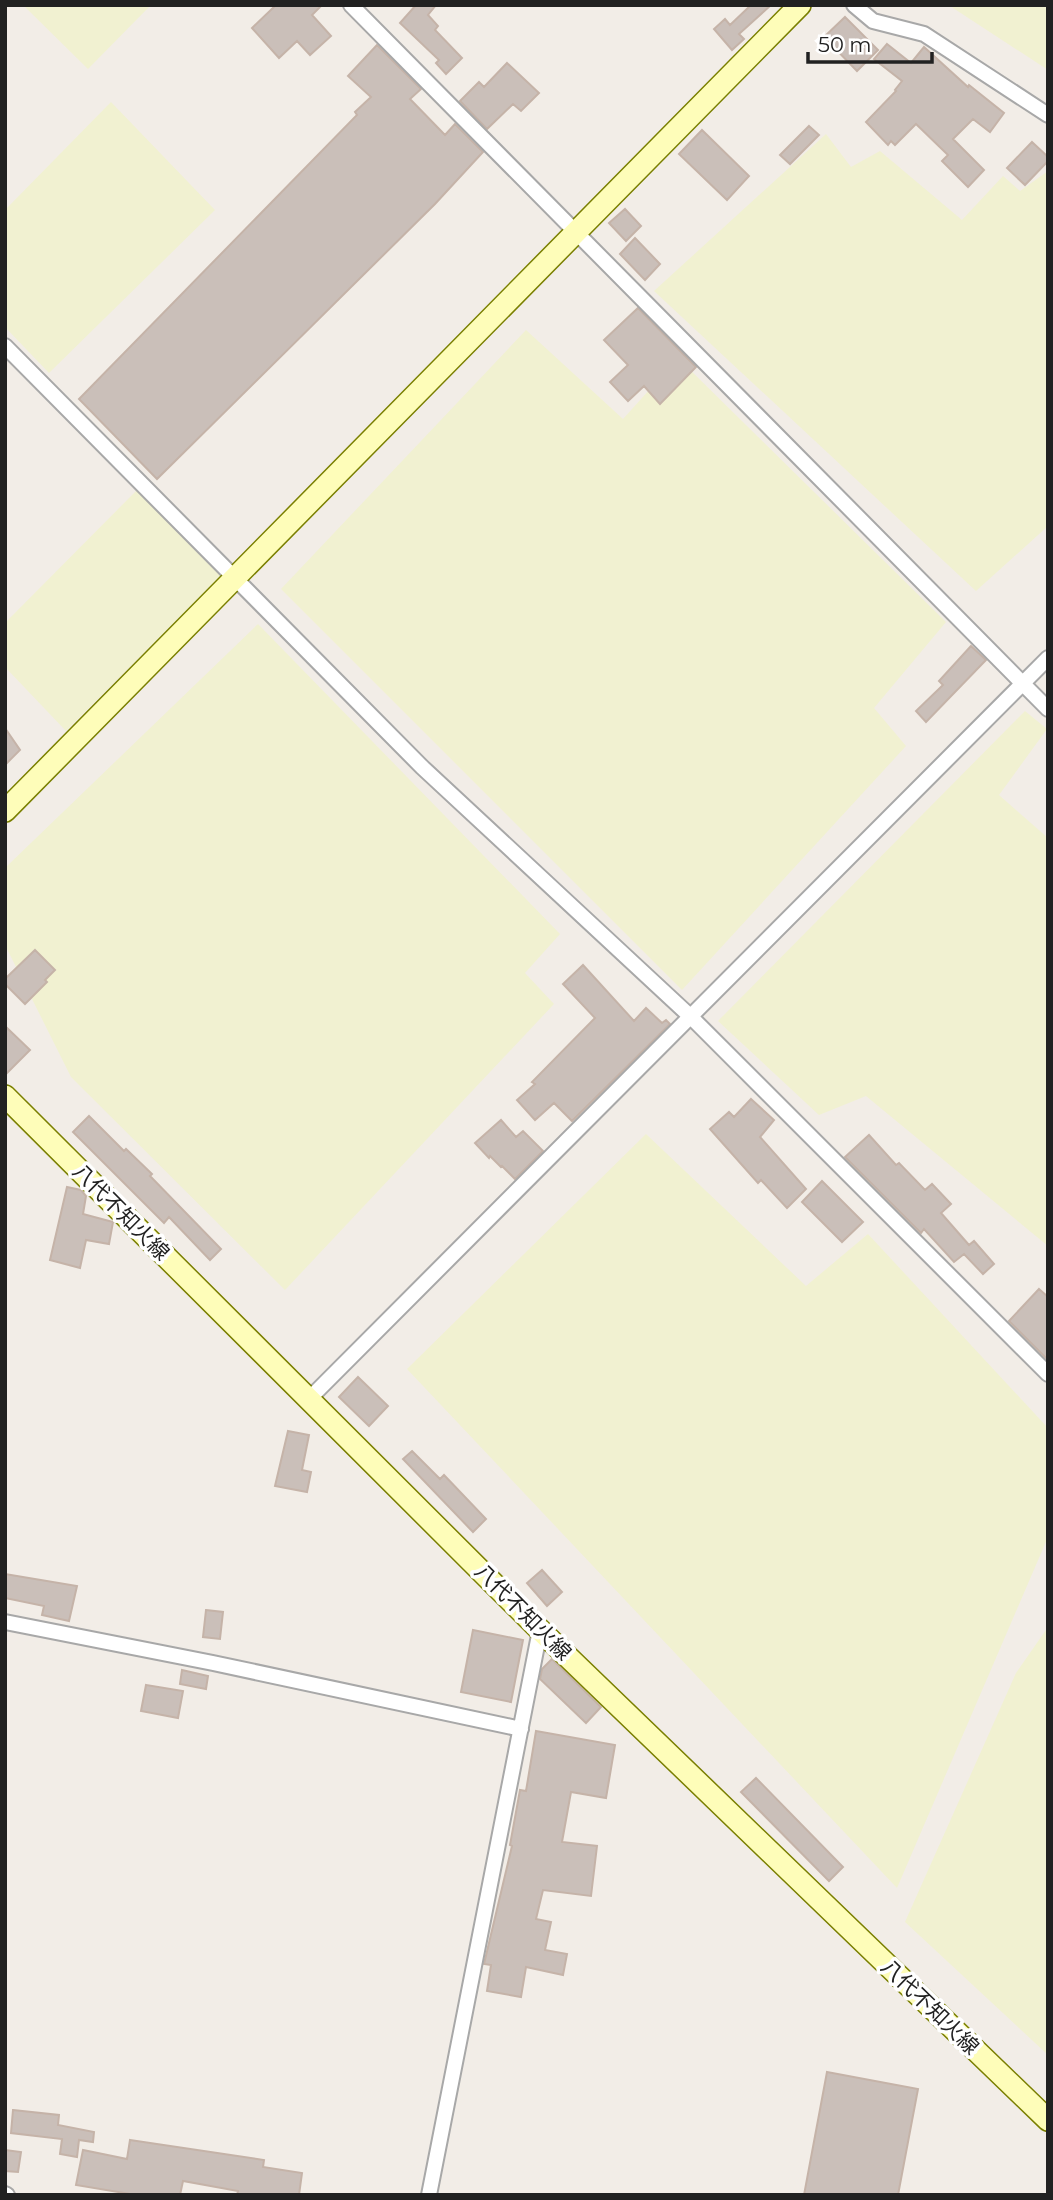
<svg xmlns="http://www.w3.org/2000/svg" width="1053" height="2200" viewBox="0 0 1053 2200" font-family="Montserrat,'Noto Sans JP',sans-serif">
	<rect width="100%" height="100%" fill="#f2ede7"/>
	<path fill="#f1f1d1" d="M23,5H151L88,69Z
		M950,5H1048V70L950,6Z
		M111,102L215,210L49,373L5,327V210Z
		M826,134L851,167L880,151L962,220L1003,176L1020,191L1048,171V526L976,591L654,291Z
		M526,330L623,419L678,358L946,622L874,708L906,746L682,990L281,589Z
		M138,489L223,574L66,731L5,667V623Z
		M258,624L560,934L525,973L554,1004L285,1290L71,1077L5,945V868Z
		M1025,711L1047,729L999,795L1048,838V1246L866,1096L819,1115L718,1021Z
		M646,1134L806,1286L868,1234L1048,1428V1537L897,1888L407,1369Z
		M1048,1627V2055L905,1922L1016,1673Z"/>
	<path fill="#cabfb9" stroke="#c5b3a8" stroke-width="2" d="M276,5H322L312,15L331,36L310,55L297,41L279,58L252,28Z
		M416,5H436L428,15L438,26L435,30L462,58L446,74L436,63L439,60L400,23Z
		M751,5H771L739,34L744,39L732,50L714,29L725,19L730,25Z
		M845,17L878,50L857,71L824,37Z
		M887,44L911,63L924,47L968,87L969,85L1004,113L990,132L973,119L953,139L984,170L968,187L942,161L948,155L916,124L895,145L891,141L888,145L866,122L896,91L895,90L902,81L874,59Z
		M377,45L421,89L410,99L445,135L455,124L483,152L435,204L157,479L79,399L357,115L355,112L371,97L348,76Z
		M507,63L539,93L521,111L513,104L487,129L460,101L479,82L484,87Z
		M809,126L819,135L790,164L780,155Z
		M702,130L749,176L727,200L679,154Z
		M1032,142L1048,157V161L1025,185L1007,168Z
		M625,209L641,226L626,241L609,223Z
		M635,238L660,264L645,280L620,254Z
		M638,308L696,367L660,404L644,386L628,401L610,382L628,365L604,340Z
		M971,646L986,660L926,722L916,711L943,685L939,681Z
		M5,728L20,750L5,765Z
		M35,950L55,970L45,980L47,982L25,1004L5,984V979Z
		M583,965L634,1021L646,1008L662,1023L666,1020L670,1024L572,1121L554,1103L535,1120L517,1100L535,1084L532,1082L595,1018L563,984Z
		M5,1026L30,1050L5,1075Z
		M751,1099L774,1120L760,1137L806,1189L787,1208L761,1180L758,1183L710,1129L729,1112L734,1117Z
		M89,1116L124,1151L126,1149L152,1174L150,1176L221,1249L210,1260L169,1217L164,1223L73,1132Z
		M501,1120L516,1137L523,1131L543,1151L515,1179L502,1166L501,1167L490,1156L489,1158L475,1143Z
		M869,1135L896,1165L899,1163L925,1190L932,1184L951,1204L941,1213L969,1245L974,1241L994,1264L983,1274L964,1254L954,1262L924,1229L921,1233L845,1157Z
		M822,1181L863,1222L842,1242L802,1202Z
		M67,1187L81,1190L86,1196L83,1214L113,1222L109,1244L86,1240L80,1268L50,1260Z
		M1039,1289L1048,1297V1360L1009,1321Z
		M358,1377L388,1406L369,1426L339,1397Z
		M288,1431L309,1435L302,1470L311,1472L307,1492L275,1486Z
		M412,1451L440,1479L444,1475L486,1519L473,1532L403,1459Z
		M542,1570L562,1592L547,1606L527,1583Z
		M5,1574L77,1586L69,1621L42,1615L44,1606L5,1598Z
		M206,1610L223,1612L220,1639L203,1637Z
		M473,1630L523,1640L511,1702L461,1692Z
		M552,1659L601,1707L586,1723L540,1679L542,1669Z
		M182,1670L208,1676L206,1689L180,1684Z
		M146,1685L183,1691L178,1718L141,1711Z
		M536,1731L615,1745L606,1798L571,1792L562,1842L597,1846L591,1896L543,1890L536,1919L551,1922L545,1950L567,1954L563,1975L526,1967L521,1997L487,1991L491,1965L484,1964L512,1846L510,1845L520,1790L526,1791Z
		M756,1778L843,1867L829,1881L741,1792Z
		M827,2072L918,2089L898,2195H804Z
		M13,2110L59,2115L58,2125L94,2132L93,2142L79,2140L77,2157L60,2154L62,2139L11,2133Z
		M130,2140L264,2160L263,2167L302,2173L299,2195H237L238,2191L183,2181L180,2195H136L76,2185L83,2150L127,2159Z
		M5,2150L21,2152L18,2172L5,2171Z"/>
	<g fill="none" stroke-linecap="round" stroke-linejoin="round">
		<g stroke="#a8a8a8" stroke-width="18">
			<path id="street" d="M351,5L1048,709
				M854,5L873,21L924,34L1048,115
				M5,346L422,767L691,1017L1048,1374
				M309,1399L1048,658
				M5,1622L213,1663L521,1729
				M5,2194L7,2195
				M429,2195L540,1630"/>
		</g>
		<g stroke="#7a7f00" stroke-width="24">
			<path id="secondary" d="M5,811L800,5
				M5,1096L540,1630L1048,2120"/>
		</g>
		<use href="#street" stroke="#fff" stroke-width="14"/>
		<use href="#secondary" stroke="#fefdb9" stroke-width="21"/>
	</g>
	<g text-anchor="middle" stroke-width="7" stroke-linejoin="round" paint-order="stroke">
		<g font-size="21" fill="#212121" stroke="#fff">
			<text transform="translate(121 1212) rotate(45)" y="7">八代不知火線</text>
			<text transform="translate(523 1612) rotate(45)" y="7">八代不知火線</text>
			<text transform="translate(930 2007) rotate(44)" y="7">八代不知火線</text>
		</g>
	</g>
	<rect width="1053" height="2200" fill="none" stroke="#212121" stroke-width="14"/>
	<path d="M808 52v10h124v-10" fill="none" stroke="#212121" stroke-width="3.5"/>
	<text x="818" y="52" font-size="21" fill="#212121" stroke="#ffffff" stroke-width="5" paint-order="stroke">50 m</text>
</svg>
